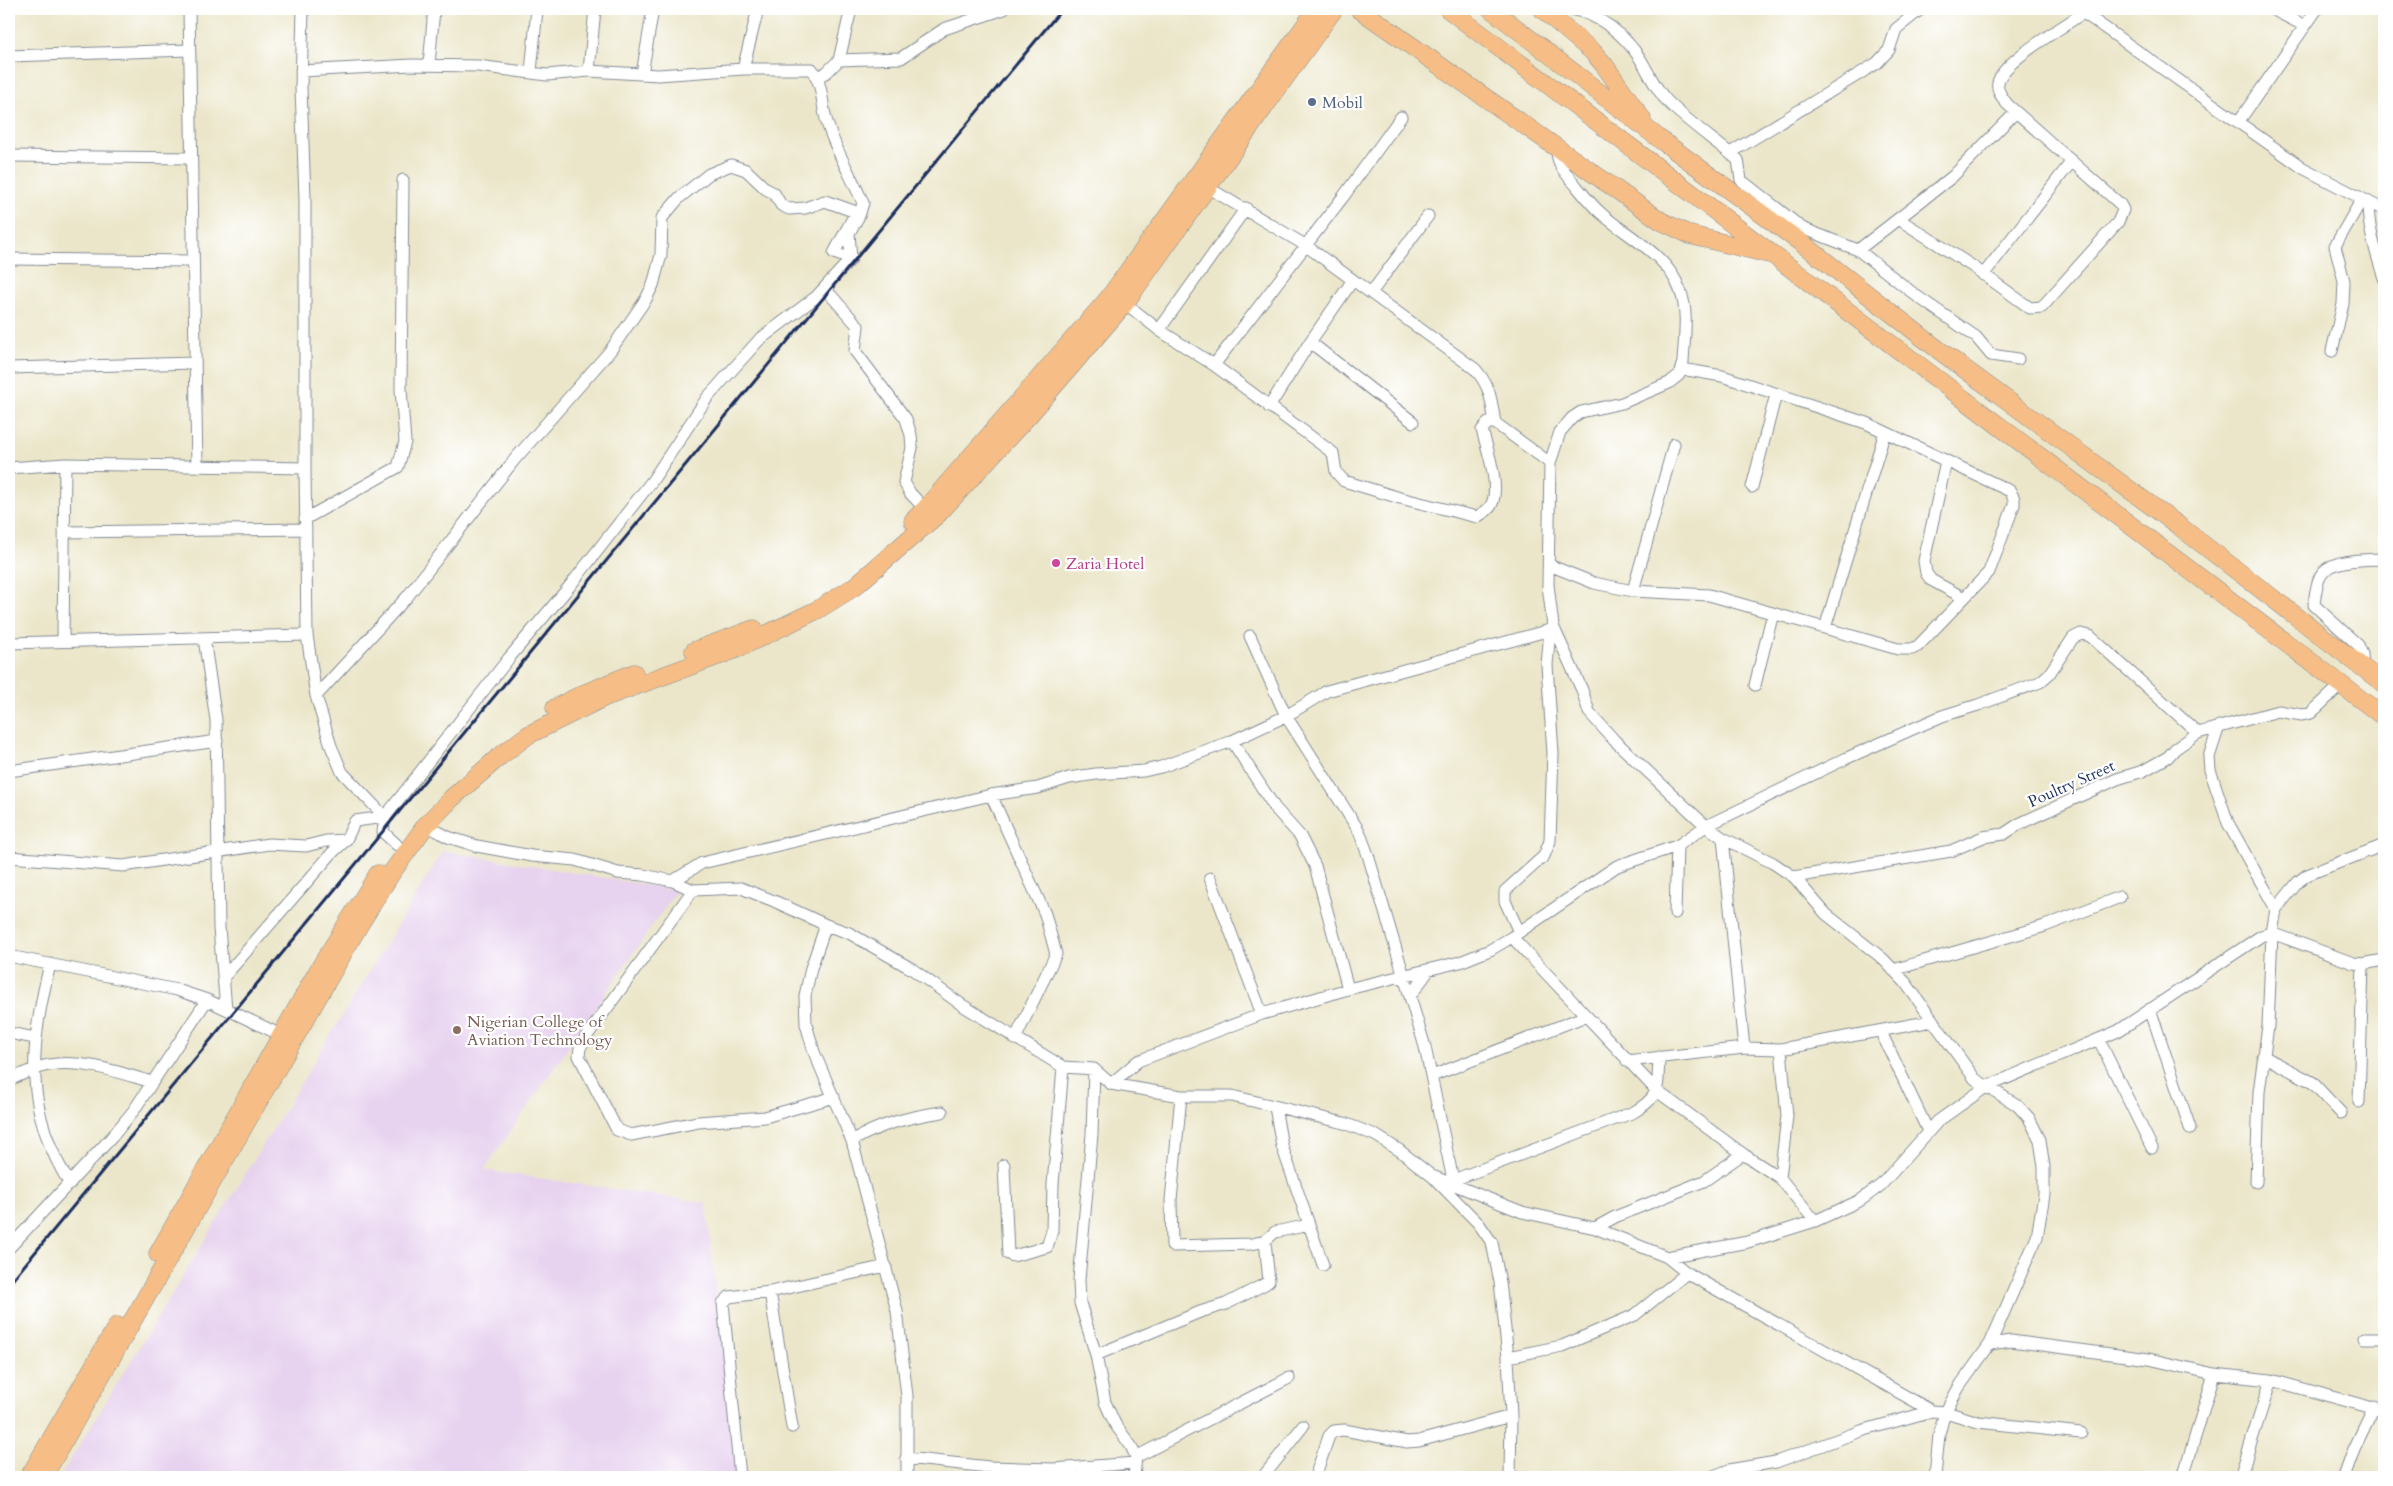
<svg xmlns="http://www.w3.org/2000/svg" width="2393" height="1486" viewBox="0 0 2393 1486" font-family="Cardo,serif">
	<rect width="100%" height="100%" fill="#fff"/>
	<filter id="ink" filterUnits="userSpaceOnUse"><feTurbulence type="fractalNoise" baseFrequency=".02" numOctaves="2"/><feDisplacementMap in="SourceGraphic" scale="10" xChannelSelector="R" yChannelSelector="G"/><feConvolveMatrix kernelMatrix="1 2 1 2 8 2 1 2 1" color-interpolation-filters="sRGB"/></filter>
	<filter id="wash" filterUnits="userSpaceOnUse"><feTurbulence type="fractalNoise" baseFrequency=".0096" numOctaves="4" result="noise"/><feDisplacementMap in="SourceGraphic" scale="20" xChannelSelector="R" yChannelSelector="G"/><feGaussianBlur stdDeviation="1.12" result="paint"/><feColorMatrix in="noise" values="0 0 0 0 0 0 0 0 0 0 0 0 0 0 0 0 0 1.4 0 .05"/><feComposite in="paint" operator="in"/></filter>
	<g filter="url(#wash)">
		<rect width="100%" height="100%" fill="#ebe6c9"/>
		<path fill="#e7d2ef" d="M443,851L677,890L484,1170L706,1203L737,1477H60Z"/>
	</g>
	<g filter="url(#ink)">
		<g fill="none" stroke-linecap="round" stroke-linejoin="round">
			<g stroke="#838a94" stroke-width="13">
				<path id="minor" d="M189,9L197,466
					M303,9L301,87L305,199V468L307,635L316,696L331,746L342,772L385,817L383,832L397,845
					M1569,9C1599,13 1625,35 1641,60C1650,75 1656,90 1668,102C1690,124 1715,140 1738,160L1741,180L1802,228L1858,250L1918,297L1976,337L1991,355L2018,359
					M2078,9L2303,168L2384,210
					M2272,9L2305,26
					M9,56L189,50
					M839,60L901,58L944,29L1004,9
					M429,65L434,9
					M743,69L758,9
					M589,71L595,9
					M531,72L537,9
					M642,74L653,9
					M816,78L827,72L839,60L851,9
					M2239,121L2317,9
					M1557,147C1556,162 1564,172 1574,183C1583,194 1591,205 1602,214C1629,238 1667,254 1680,290C1689,312 1684,339 1683,362L1679,375L1669,383L1622,403L1581,412L1572,418L1560,432L1550,463L1548,585L1553,626L1582,690L1589,712L1614,740L1706,826L1723,838L1773,863L1794,877L1826,914L1882,958L1905,982L1975,1079L2017,1105L2029,1118L2040,1140L2044,1167V1195L2037,1237L1990,1344L1959,1387L1944,1415L1939,1435L1935,1477
					M1730,153L1877,63L1889,50L1896,29L1921,9
					M9,156L191,158
					M1207,187L1305,245L1475,369C1491,387 1491,400 1495,423L1550,463
					M2368,202C2368,230 2376,252 2384,278
					M1900,220L1972,266L2030,308L2042,307L2118,222L2123,210L2120,204L2007,104C2003,98 1996,91 1998,83C2001,61 2065,27 2084,12
					M1858,250L1952,177L2016,112
					M9,259L193,261
					M1983,275L2072,161
					M829,284L828,292L858,326L855,351L906,419L911,435L912,448L904,482L910,493L925,509
					M1371,293L1428,216
					M1125,303L1159,330L1214,365L1333,453L1336,472L1344,481L1400,498L1477,517C1481,514 1487,511 1490,507C1502,491 1487,448 1482,430L1488,423H1495
					M1159,330L1246,208
					M1310,342L1413,422
					M2332,351L2343,304L2344,281L2335,246L2362,199
					M1214,365L1343,197L1401,117
					M9,368L195,363
					M1269,407L1310,342L1353,280
					M1946,461L1924,561L1926,573L1931,580L1964,598
					M9,468L65,464L305,468
					M1752,487L1776,394
					M305,519L398,467L405,442L401,389L403,180
					M64,532L306,529
					M1549,565L1594,583L1633,591L1709,595L1898,649H1912L1918,646L1989,572L2014,505V499L2010,491L1866,423L1722,376L1682,369
					M1633,591L1674,444
					M1825,628L1885,432
					M1250,636L1286,716L1359,831L1368,855L1425,1047L1453,1180
					M204,638L216,720L219,928L226,1009
					M63,641L65,464
					M9,643L307,635
					M2363,668L2362,654L2358,645L2314,605C2315,596 2316,583 2321,575C2332,558 2366,560 2384,559
					M1755,685L1773,613
					M316,696L407,597L515,459L610,351L646,299L653,285L661,255L662,218L679,198L709,174L731,165L746,170L766,189L774,193L781,205L789,209L805,208L825,201L856,212L834,253L851,259
					M2219,726L2209,757L2210,770L2228,823L2276,909
					M1232,741L1275,808L1300,836L1315,866L1348,989
					M9,771L217,741
					M991,795L1045,914L1056,954L1015,1039
					M426,825L448,837L477,846L532,856L575,860L618,873L643,875L673,881L693,890L741,888L774,901L826,925L849,933L912,969L962,1005L1063,1067L1094,1069L1111,1084L1181,1096H1232L1344,1123L1375,1135L1399,1150L1433,1177L1479,1224L1492,1243L1500,1282L1508,1357L1511,1416L1510,1477
					M1723,838L1744,1048
					M9,857L123,866L269,844L306,846L326,841L346,840L355,821L385,817L509,658L569,587L652,481L707,398L759,340L816,297L851,259L849,233L859,216L863,203C851,175 829,139 824,110C822,97 820,79 812,69H743L658,75L589,71L547,75L478,66L412,65L301,71
					M1794,877L1951,851L1983,837L2004,834L2019,824L2117,779L2143,771L2168,757L2175,749L2198,733L2278,711L2302,715L2311,713L2341,685
					M1210,878L1262,1014
					M673,881L702,863L991,795L1038,788L1069,778L1096,774L1144,771L1161,767L1232,741L1286,716L1327,691L1550,630L1553,626
					M693,890L586,1037L580,1048L579,1056L617,1130L631,1135L698,1122L765,1117L834,1097
					M1675,913L1677,846
					M826,925L811,968L805,996L806,1024L814,1052L852,1141L897,1311L907,1396V1477
					M1519,932L1505,901V891L1544,856L1550,841L1553,753L1547,665L1550,630
					M1512,937L1657,1091L1743,1154L1780,1178L1815,1221
					M9,956L177,990L207,1000L281,1035
					M50,964C30,1047 23,1109 70,1184
					M1893,970L2045,926L2120,897
					M223,978L332,853L346,840
					M1411,995L1429,970
					M2150,1009L2190,1128
					M1881,1032L1928,1131
					M9,1033L35,1038
					M2099,1040L2152,1148
					M2263,1056L2312,1082L2341,1113
					M1627,1061L1744,1048L1781,1049L1932,1021
					M1094,1069L1092,1134L1079,1280L1080,1303L1096,1355L1105,1402L1115,1424L1131,1446L1136,1457L1134,1477
					M1432,1076L1586,1016
					M9,1080C22,1075 35,1067 49,1065C83,1059 120,1073 152,1082
					M1111,1084L1138,1061L1262,1014L1348,989L1460,962L1490,950L1512,937L1617,866L1677,846L1706,826L1847,758L1942,716L1978,705L2040,682L2049,674L2073,638L2081,634L2090,636L2198,733
					M1181,1096L1171,1200L1172,1246L1252,1244L1265,1241L1275,1232L1309,1225
					M2359,1102L2363,964
					M1275,1107L1282,1146L1323,1265
					M852,1141C880,1124 909,1117 942,1112
					M1004,1165L1008,1254L1013,1256L1047,1247L1052,1231L1053,1184L1063,1067
					M1435,1177L1522,1212L1595,1228L1667,1257L1687,1273L1932,1411L1946,1412L1978,1422L2081,1433
					M1780,1178L1787,1116L1781,1049
					M1448,1182L1634,1112C1662,1095 1657,1088 1659,1057
					M2256,1182L2259,1092L2268,1026L2272,933L2353,963L2363,964L2384,960
					M1595,1228L1615,1217L1704,1181L1743,1154
					M9,1248L112,1137L134,1110L207,1000
					M1667,1257L1748,1242L1815,1221L1861,1200L1881,1185L1938,1121L1986,1087L2118,1031L2261,936L2272,933L2276,909L2298,882L2307,875L2384,845
					M770,1292L792,1427
					M2365,1338H2384
					M1990,1344L2011,1341L2149,1359L2214,1374L2271,1380L2384,1411
					M1096,1355L1200,1312L1226,1304L1265,1284L1269,1281L1265,1241
					M1508,1357L1562,1346L1635,1315L1687,1273
					M1136,1457L1289,1378
					M906,1458L989,1467L1053,1469L1135,1463
					M740,1477L723,1303L729,1297L770,1292L886,1266
					M1263,1477L1303,1426
					M1315,1477L1329,1436L1334,1431L1344,1430L1407,1442L1419,1441L1511,1416
					M1711,1477L1729,1470L1776,1462L1861,1431L1932,1411
					M2183,1477L2214,1374
					M2240,1477L2271,1380
					M2344,1477L2354,1449L2374,1407"/>
			</g>
			<g stroke="#838a94" stroke-width="19">
				<path id="highway" d="M1359,9L1661,221L1690,235L1769,254
					M1448,9L2384,717
					M1491,9L1661,140L1807,247L1940,351L2179,526L2384,684
					M1542,9L1593,52L1605,66L1642,119
					M913,521L927,507L1108,299L1317,9
					M694,651L754,629
					M555,708L583,694L634,673
					M158,1254L319,969L378,874
					M29,1477L117,1326
					M43,1477L358,927L390,875L426,825L452,798L499,757L528,735L605,697L734,650L817,610L854,587L938,514L1029,415L1125,303L1334,9"/>
			</g>
			<use href="#minor" stroke="#fff" stroke-width="11"/>
			<use href="#highway" stroke="#f6be86" stroke-width="18"/>
			<path stroke="#1b2f5e" stroke-width="3" d="M9,1284L1062,9"/>
		</g>
	</g>
	<circle fill="#5c6f8a" stroke="#fff" stroke-width="2" cx="1312" cy="102" r="5"/>
	<circle fill="#d1479c" stroke="#fff" stroke-width="2" cx="1056" cy="563" r="5"/>
	<circle fill="#8d6e63" stroke="#fff" stroke-width="2" cx="457" cy="1030" r="5"/>
	<g text-anchor="middle" stroke-width="4.5" stroke-linejoin="round" paint-order="stroke">
		<g font-size="16" fill="#4e5e75" stroke="#fff" text-anchor="start">
			<text x="1322" y="108">Mobil</text>
		</g>
		<g font-size="16" fill="#b23c85" stroke="#fff" text-anchor="start">
			<text x="1066" y="569">Zaria Hotel</text>
		</g>
		<g font-size="16" fill="#1b2f5e" stroke="#fff">
			<text transform="translate(2071 783) rotate(-24)" y="6">Poultry Street</text>
		</g>
		<g font-size="16" fill="#785e54" stroke="#fff" text-anchor="start">
			<text x="467" y="1027">Nigerian College of<tspan x="467" dy="18">Aviation Technology</tspan></text>
		</g>
	</g>
	<rect width="2393" height="1486" fill="none" stroke="#fff" stroke-width="30"/>
</svg>
